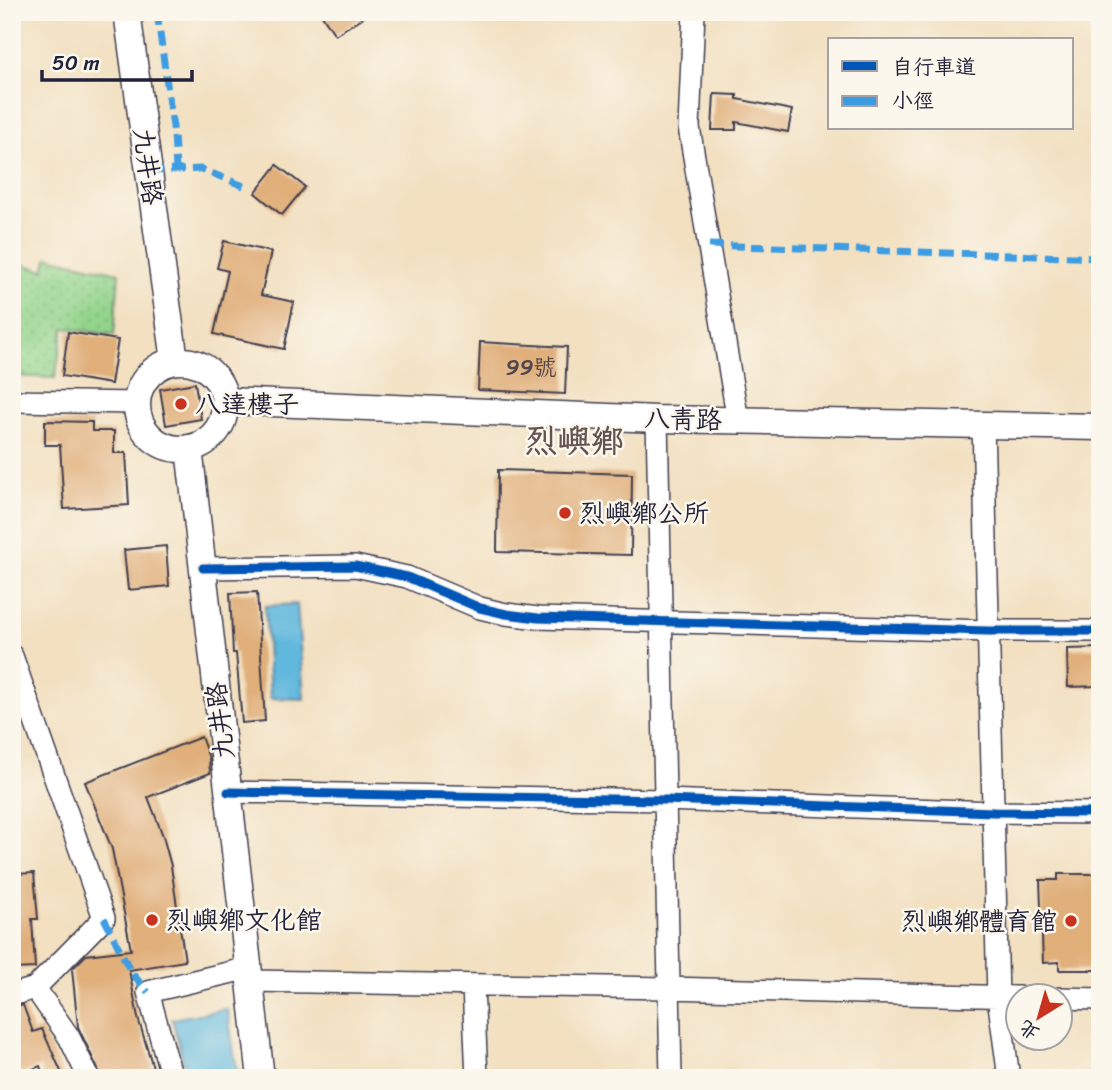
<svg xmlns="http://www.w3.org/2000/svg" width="1112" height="1090" viewBox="0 0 1112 1090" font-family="Sriracha,'LXGW WenKai TC',sans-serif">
	<defs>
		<pattern id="grass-dots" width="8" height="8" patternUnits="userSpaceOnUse" patternTransform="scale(1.75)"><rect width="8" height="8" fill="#92d48b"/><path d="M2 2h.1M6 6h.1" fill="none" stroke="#7eb679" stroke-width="1.8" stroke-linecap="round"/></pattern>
	</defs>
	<rect width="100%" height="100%" fill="#fbf7ec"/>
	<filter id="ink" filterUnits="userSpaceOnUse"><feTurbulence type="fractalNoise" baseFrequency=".0143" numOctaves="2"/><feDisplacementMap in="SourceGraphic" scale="14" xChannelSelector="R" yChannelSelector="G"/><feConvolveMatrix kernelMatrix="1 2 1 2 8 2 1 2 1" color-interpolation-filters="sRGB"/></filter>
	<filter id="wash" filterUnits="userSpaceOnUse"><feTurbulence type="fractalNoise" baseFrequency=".00686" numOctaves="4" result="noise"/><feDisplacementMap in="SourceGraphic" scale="28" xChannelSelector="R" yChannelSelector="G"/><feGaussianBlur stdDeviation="1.57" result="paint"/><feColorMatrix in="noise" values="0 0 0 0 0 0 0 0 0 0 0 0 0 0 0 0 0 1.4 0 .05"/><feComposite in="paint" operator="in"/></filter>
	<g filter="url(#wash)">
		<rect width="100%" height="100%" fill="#f2e0c1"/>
		<path fill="url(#grass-dots)" stroke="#5a7b63" stroke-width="2" d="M48,257L119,273L114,335L64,328L55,378L12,376V262L44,270Z"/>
		<path fill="#60b8dd" stroke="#416d8c" stroke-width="2" d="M297,604L304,699L270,698L265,606Z
			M227,1009L238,1078H188L172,1019Z"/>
		<g id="blocks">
			<path fill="#e0af7a" d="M320,12H372L335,35Z
				M714,94L737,95V99L792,110L788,132L736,122V130H712Z
				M277,165L305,187L282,215L255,193Z
				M224,241L271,252L261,295L294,302L284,349L214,334L228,271L217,268Z
				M68,332L118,340L111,384L62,376Z
				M480,342L567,347L565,394L478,390Z
				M195,383L201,419L166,425L160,389Z
				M45,421L92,422V431H114V453H126L129,505L64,509L60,445H45Z
				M498,470L632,474L631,555L497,552Z
				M166,546L169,586L128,590L124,550Z
				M257,592L265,721L242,723L236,653H233L230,593Z
				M1100,648V686L1068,687L1067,649Z
				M201,737L209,758L210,773L148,797L163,836L171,866L185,961L129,970L138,1018L155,1074H153L154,1078H102L78,1027L72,969L86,955L131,950L112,849L85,782Z
				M34,873L38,919H32L35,968L12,969V874Z
				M1058,874H1100V970H1059V962L1043,963L1040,880H1058Z
				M23,1005L33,1032L42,1029L64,1078H44L40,1066L12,1078V1008Z"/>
		</g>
	</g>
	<g filter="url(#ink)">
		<use href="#blocks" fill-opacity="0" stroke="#413e4f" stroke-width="2"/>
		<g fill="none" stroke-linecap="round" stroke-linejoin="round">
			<g stroke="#413e4f" stroke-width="24">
				<path id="minor" d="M694,12L689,127L738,421
					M12,401L137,403
					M657,419L671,1078
					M983,424L998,997L1009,1078
					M203,568L355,566L407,577L480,608L506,614L538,618L988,631H1100
					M12,656L104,918L35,988L12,995
					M228,792L665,800L994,812L1100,813
					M250,981L669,988L1018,997
					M473,985L477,1078
					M35,988L69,1037L89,1078
					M1060,998L1100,999
					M172,1078L148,992L249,968"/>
			</g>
			<g stroke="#413e4f" stroke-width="29">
				<path id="major" d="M127,12L175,361
					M137 405a44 44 0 1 1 88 0a44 44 0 1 1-88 0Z
					M225,401L657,419L1100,427
					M189,448L261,1078"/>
			</g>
			<use href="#minor" stroke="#fff" stroke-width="21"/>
			<use href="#major" stroke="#fff" stroke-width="26"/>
			<path stroke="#3c9ce2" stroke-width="7" stroke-dasharray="14 7" stroke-linecap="butt" d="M157,12L174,134L176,169
				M149,171L201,169L246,187
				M709,245L1100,258
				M104,918L131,972L148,992"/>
			<g stroke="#fbf7ec" stroke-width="13">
				<path id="cycleway" d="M203,568L355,566L407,577L480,608L506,614L538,618L988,631H1100
					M228,792L665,800L994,812L1100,813"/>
			</g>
			<use href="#cycleway" stroke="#0057b8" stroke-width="9"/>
		</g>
	</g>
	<g fill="#c8321e" stroke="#fbf7ec" stroke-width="2.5">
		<circle cx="181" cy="404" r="7"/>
		<circle cx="565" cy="513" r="7"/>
		<circle cx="152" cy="920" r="7"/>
		<circle cx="1071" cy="921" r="7"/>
	</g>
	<g text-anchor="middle" stroke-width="5" stroke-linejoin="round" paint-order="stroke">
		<g font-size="23" fill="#52454b">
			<text x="531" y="375">99號</text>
		</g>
		<g font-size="26" fill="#22223b" stroke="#fbf7ec">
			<text transform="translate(148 166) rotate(82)" y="9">九井路</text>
			<text transform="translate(683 419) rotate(1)" y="9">八青路</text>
			<text transform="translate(220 721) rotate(-97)" y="9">九井路</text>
		</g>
		<g font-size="26" fill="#22223b" stroke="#fbf7ec" text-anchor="start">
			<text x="195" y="413">八達樓子</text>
			<text x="579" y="522">烈嶼鄉公所</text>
			<text x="166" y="929">烈嶼鄉文化館</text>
			<text x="1057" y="930" text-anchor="end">烈嶼鄉體育館</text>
		</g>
		<g font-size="33" font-weight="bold" fill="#645351" stroke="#fbf7ec">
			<text x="574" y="452">烈嶼鄉</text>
		</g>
	</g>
	<rect width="1112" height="1090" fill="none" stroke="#fbf7ec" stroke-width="42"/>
	<rect x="828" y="38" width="245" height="91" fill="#fbf7ec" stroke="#a4a2a5" stroke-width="2"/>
	<rect x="842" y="61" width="35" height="10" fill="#0057b8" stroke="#a4a2a5" stroke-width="2"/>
	<text x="892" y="74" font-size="21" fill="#22223b">自行車道</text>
	<rect x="842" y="96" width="35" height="10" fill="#3c9ce2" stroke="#a4a2a5" stroke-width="2"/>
	<text x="892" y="108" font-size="21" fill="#22223b">小徑</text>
	<g transform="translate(1039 1017) rotate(217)"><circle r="33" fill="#fbf7ec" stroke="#a4a2a5" stroke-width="2"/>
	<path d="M0-5L12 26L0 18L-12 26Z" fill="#c8321e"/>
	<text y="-10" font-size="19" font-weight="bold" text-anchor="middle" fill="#22223b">北</text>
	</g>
	<path d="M42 70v10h150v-10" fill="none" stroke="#22223b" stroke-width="3.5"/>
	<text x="52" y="70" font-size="21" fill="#22223b" stroke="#fbf7ec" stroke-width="5" paint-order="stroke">50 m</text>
</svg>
